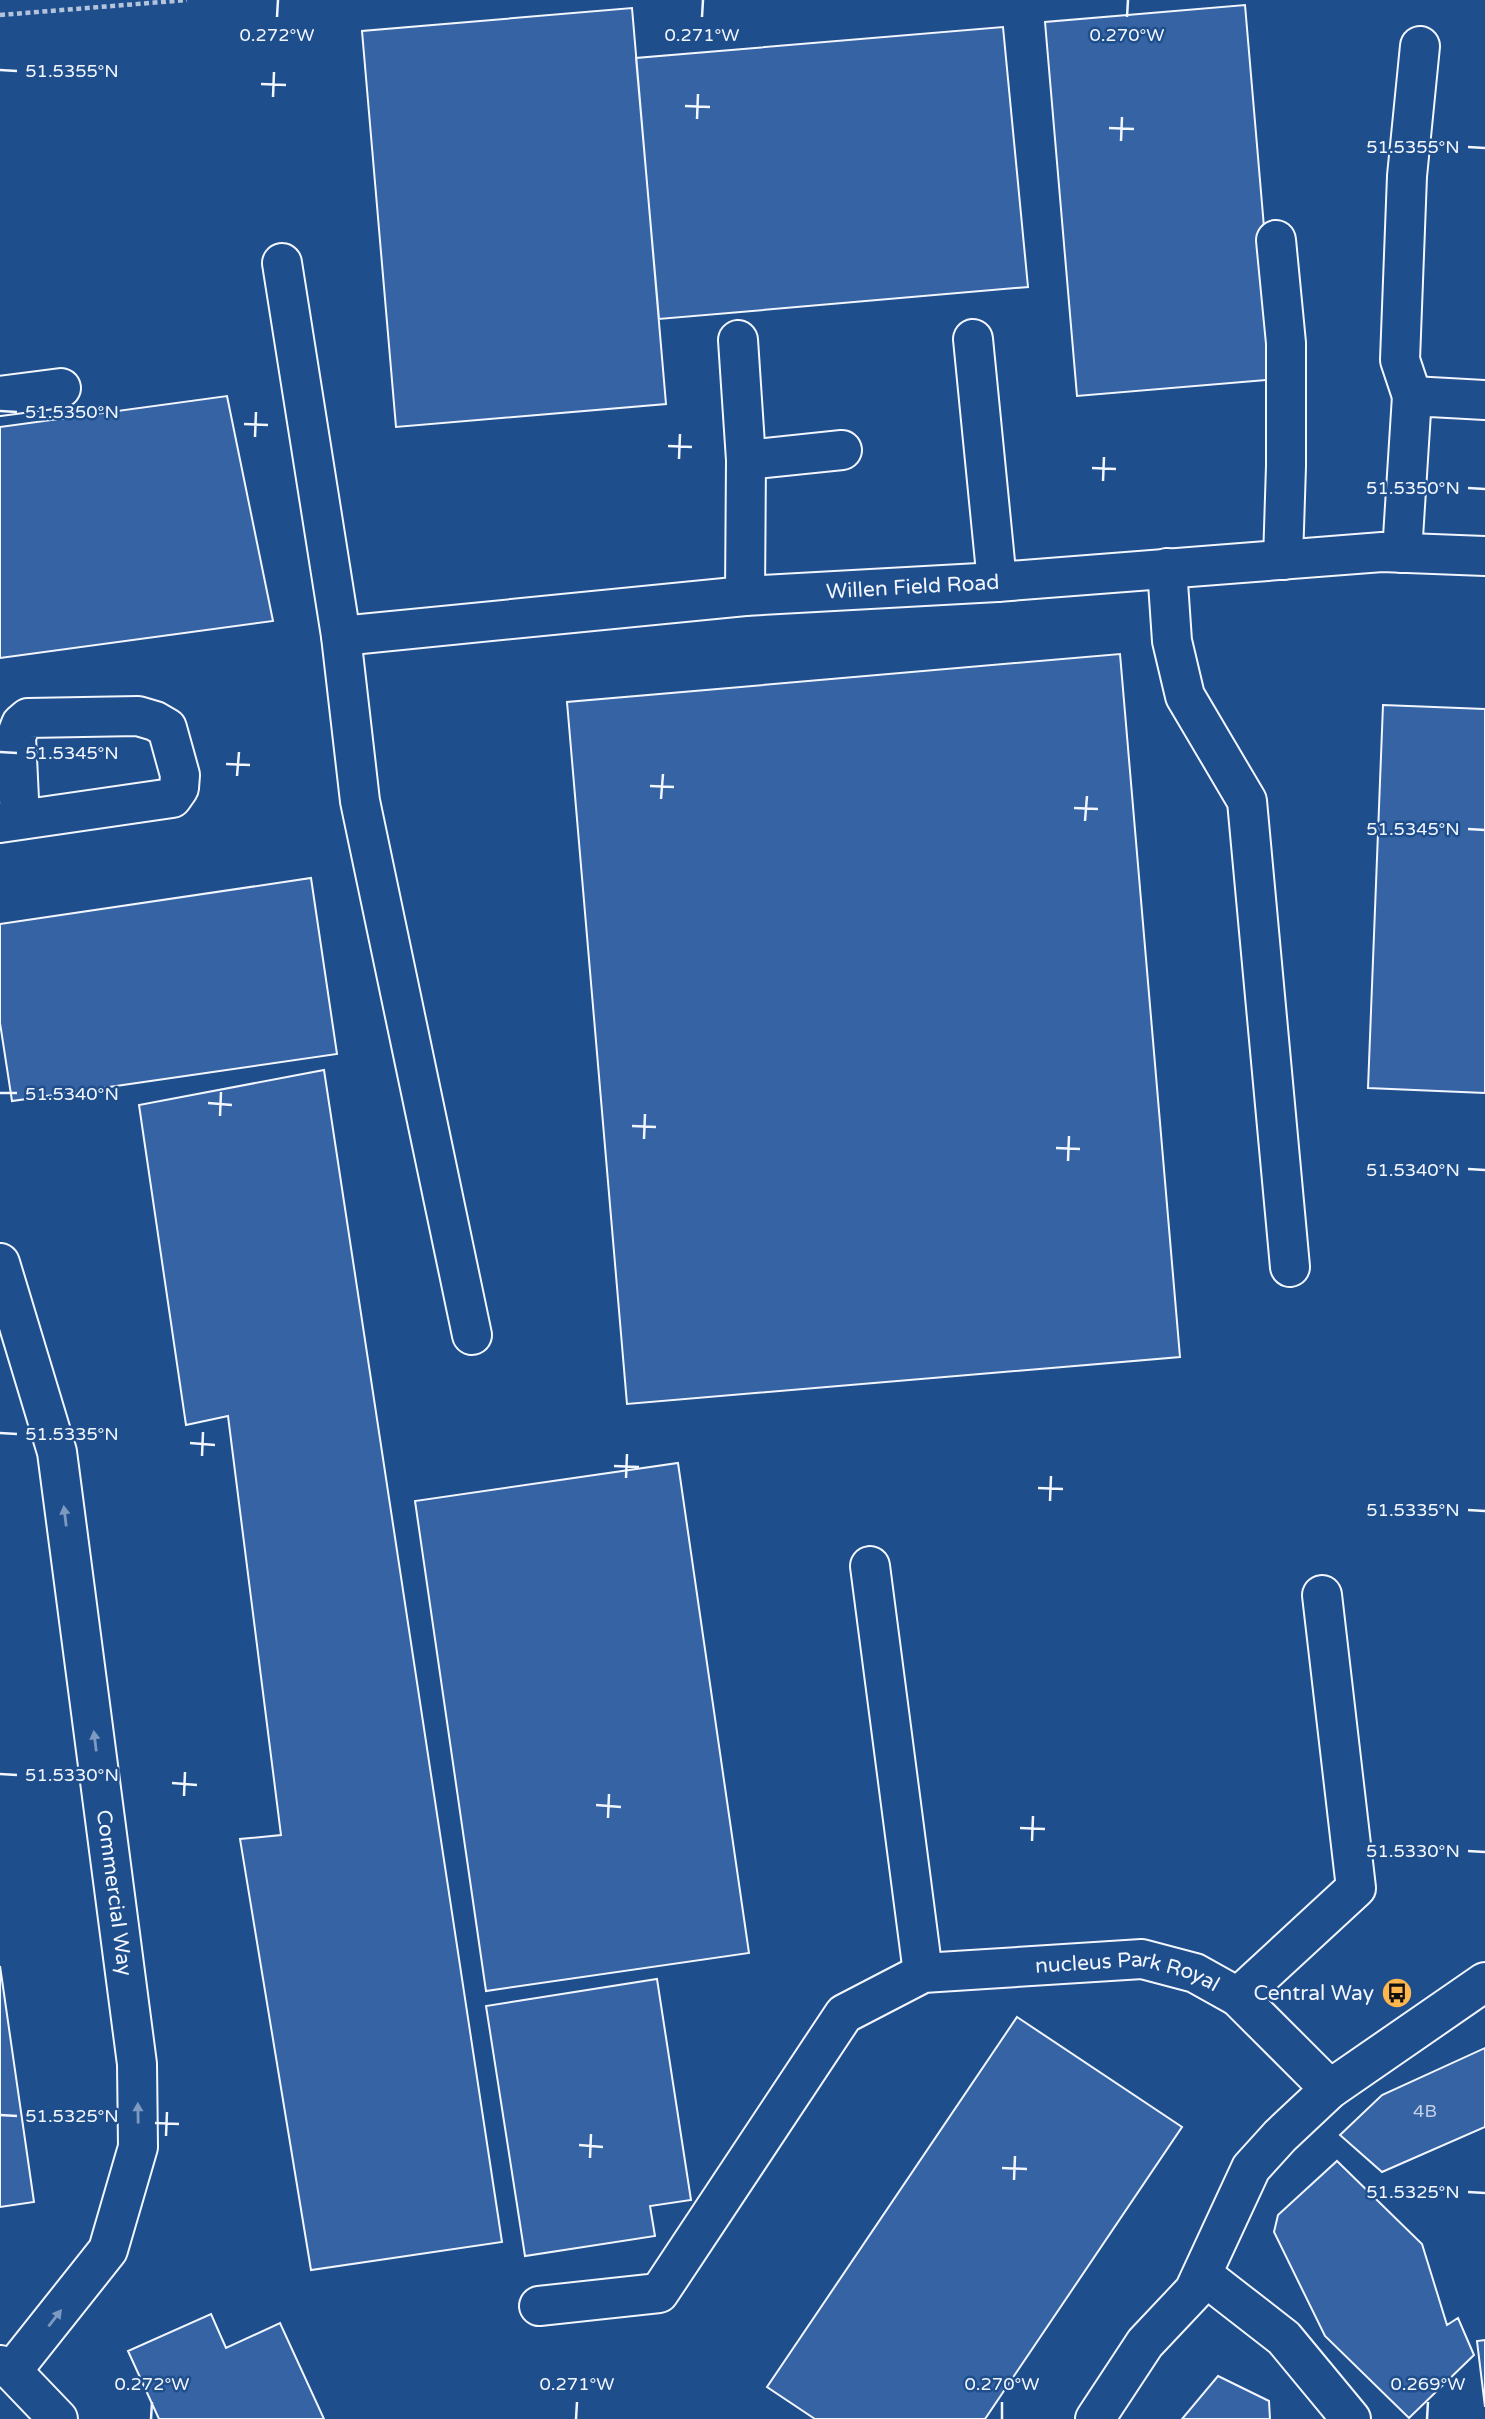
<svg xmlns="http://www.w3.org/2000/svg" width="1485" height="2419" viewBox="0 0 1485 2419" font-family="'Varela Round',sans-serif">
	<rect width="100%" height="100%" fill="#1f4e8c"/>
	<path fill="#3563a3" stroke="#f2f6ff" stroke-width="2" d="M1245,5L1277,379L1077,396L1045,22Z
		M632,8L666,404L396,427L362,31Z
		M1003,27L1028,287L659,319L636,58Z
		M227,396L273,621L0,658V427Z
		M1120,654L1180,1357L627,1404L567,702Z
		M1383,705L1485,709V1093L1368,1088Z
		M311,878L337,1054L12,1101L0,1023V924Z
		M324,1070L502,2242L311,2270L240,1839L281,1835L228,1416L186,1425L139,1105Z
		M678,1463L749,1953L486,1991L415,1501Z
		M0,1966L34,2202L0,2207Z
		M657,1979L691,2200L650,2206L655,2236L525,2256L486,2006Z
		M1017,2017L1182,2127L985,2419H815L767,2387Z
		M1485,2048V2127L1382,2172L1340,2135L1382,2095Z
		M1337,2161L1422,2244L1447,2325L1458,2318L1474,2355L1409,2418L1325,2336L1274,2232L1278,2215Z
		M211,2314L226,2348L280,2323L324,2419H159L128,2351Z
		M1485,2340V2407L1477,2341Z
		M1218,2376L1269,2401L1270,2419H1182Z"/>
	<g fill="none" stroke-linecap="round" stroke-linejoin="round">
		<g stroke="#f2f6ff" stroke-width="42">
			<g id="minor">
				<path d="M1276,240L1286,343V466L1283,560"/>
				<path d="M282,263L341,636L360,801L472,1335"/>
				<path d="M973,339L997,582"/>
				<path d="M738,340L746,460L745,596"/>
				<path d="M0,396L61,388"/>
				<path d="M1412,396L1400,360L1407,176L1420,46"/>
				<path d="M746,460L842,450"/>
				<path d="M1402,553L1412,396L1485,400"/>
				<path d="M1167,568L1172,641L1185,696L1247,801L1290,1267"/>
				<path id="s1" d="M341,636L745,596L997,582L1382,552L1485,556"/>
				<path d="M0,823L172,798L179,788L180,775L167,728L155,721L138,716L28,718L21,724L16,737L20,820"/>
				<path id="s2" d="M0,1263L57,1452L137,2064L138,2147L108,2250L12,2371"/>
				<path d="M870,1566L923,1973"/>
				<path d="M1238,1997L1356,1888L1322,1595"/>
				<path d="M1203,2275L1284,2338L1351,2419"/>
				<path id="s3" d="M539,2306L659,2293L844,2014L923,1973L1142,1959L1195,1973L1238,1997L1330,2089"/>
				<path d="M0,2365L12,2371L58,2419"/>
				<path d="M1095,2419L1145,2343L1194,2291L1251,2168L1280,2136L1330,2089L1485,1982"/>
			</g>
		</g>
		<path stroke="#b3c4dc" stroke-width="4.5" stroke-dasharray="5 3.5" stroke-linecap="butt" d="M0,15L187,0"/>
		<use href="#minor" stroke="#1f4e8c" stroke-width="38"/>
	</g>
	<defs><path id="oneway-solid" d="M-6-.8H1V-3.2L6.5 0L1 3.2V.8H-6Z" transform="scale(1.75)"/></defs>
	<g fill="#7e9ac0">
		<use href="#oneway-solid" transform="translate(65 1516) rotate(-97)"/>
		<use href="#oneway-solid" transform="translate(95 1741) rotate(-97)"/>
		<use href="#oneway-solid" transform="translate(138 2113) rotate(-91)"/>
		<use href="#oneway-solid" transform="translate(55 2318) rotate(-52)"/>
	</g>
	<path fill="none" stroke="#f2f6ff" stroke-width="2.5" d="M277,17L278,0M702,17L703,0M1127,17L1128,0M0,70L17,71M261,84L286,85M273,97L274,72M685,106L710,107M697,119L698,94M1109,128L1134,129M1121,141L1122,117M1468,147L1485,148M0,411L17,412M244,424L268,425M255,437L256,412M668,446L692,447M679,459L680,434M1092,468L1116,469M1103,481L1104,457M1468,488L1485,489M0,752L17,753M226,764L250,765M237,776L239,752M650,786L674,787M661,799L663,774M1074,808L1098,809M1085,821L1087,796M1468,829L1485,830M0,1093H17M208,1103L232,1105M220,1116L221,1092M632,1126L656,1127M644,1139L645,1114M1056,1148L1080,1149M1068,1161L1069,1136M1468,1169L1485,1170M0,1433L17,1434M190,1443L215,1445M202,1456L203,1432M614,1466L639,1467M626,1478L627,1454M1038,1488L1063,1489M1050,1501L1051,1476M1468,1510L1485,1511M0,1774L17,1775M172,1783L197,1785M184,1796L185,1772M596,1805L621,1807M608,1818L609,1794M1020,1828L1045,1829M1032,1841L1033,1816M1468,1851L1485,1852M0,2115L17,2116M155,2123L179,2124M166,2136L167,2112M579,2145L603,2147M590,2158L591,2134M1002,2168L1027,2169M1014,2180L1015,2156M1468,2192L1485,2193M151,2419L152,2402M576,2419L577,2402M1002,2419V2402M1427,2419L1428,2402"/>
	<defs>
		<g id="bus-disc" transform="scale(1.575)"><circle r="9.5" fill="#ffb74d" stroke="#1f4e8c"/><path d="M-5-6H5V4H4V6H2V4H-2V6H-4V4H-5ZM-3.5-4V0h7V-4ZM-3.5 1.2v1.5H-2V1.2ZM2 1.2v1.5H3.5V1.2Z" fill="#111"/></g>
	</defs>
	<g fill-rule="evenodd">
		<use href="#bus-disc" x="1397" y="1993"/>
	</g>
	<g text-anchor="middle" stroke-width="5" stroke-linejoin="round" paint-order="stroke">
		<g font-size="18" fill="#c3d1e8">
			<text x="1425" y="2117">4B</text>
		</g>
		<g font-size="21" fill="#f2f6ff" stroke="#1f4e8c">
			<text dy="7" stroke="none"><textPath href="#s1" startOffset="574">Willen Field Road</textPath></text>
			<text dy="7" stroke="none"><textPath href="#s2" startOffset="642">Commercial Way</textPath></text>
			<text dy="7" stroke="none"><textPath href="#s3" startOffset="751">nucleus Park Royal</textPath></text>
		</g>
		<g font-size="21" fill="#f2f6ff" stroke="#1f4e8c" text-anchor="end">
			<text x="1374" y="2000">Central Way</text>
		</g>
	</g>
	<g font-size="18" text-anchor="middle" fill="#f2f6ff" stroke="#1f4e8c" stroke-width="5" stroke-linejoin="round" paint-order="stroke">
		<text x="277" y="41">0.272°W</text>
		<text x="702" y="41">0.271°W</text>
		<text x="1127" y="41">0.270°W</text>
		<text x="72" y="77">51.5355°N</text>
		<text x="1413" y="153">51.5355°N</text>
		<text x="72" y="418">51.5350°N</text>
		<text x="1413" y="494">51.5350°N</text>
		<text x="72" y="759">51.5345°N</text>
		<text x="1413" y="835">51.5345°N</text>
		<text x="72" y="1100">51.5340°N</text>
		<text x="1413" y="1176">51.5340°N</text>
		<text x="72" y="1440">51.5335°N</text>
		<text x="1413" y="1516">51.5335°N</text>
		<text x="72" y="1781">51.5330°N</text>
		<text x="1413" y="1857">51.5330°N</text>
		<text x="72" y="2122">51.5325°N</text>
		<text x="1413" y="2198">51.5325°N</text>
		<text x="152" y="2390">0.272°W</text>
		<text x="577" y="2390">0.271°W</text>
		<text x="1002" y="2390">0.270°W</text>
		<text x="1428" y="2390">0.269°W</text>
	</g>
</svg>
